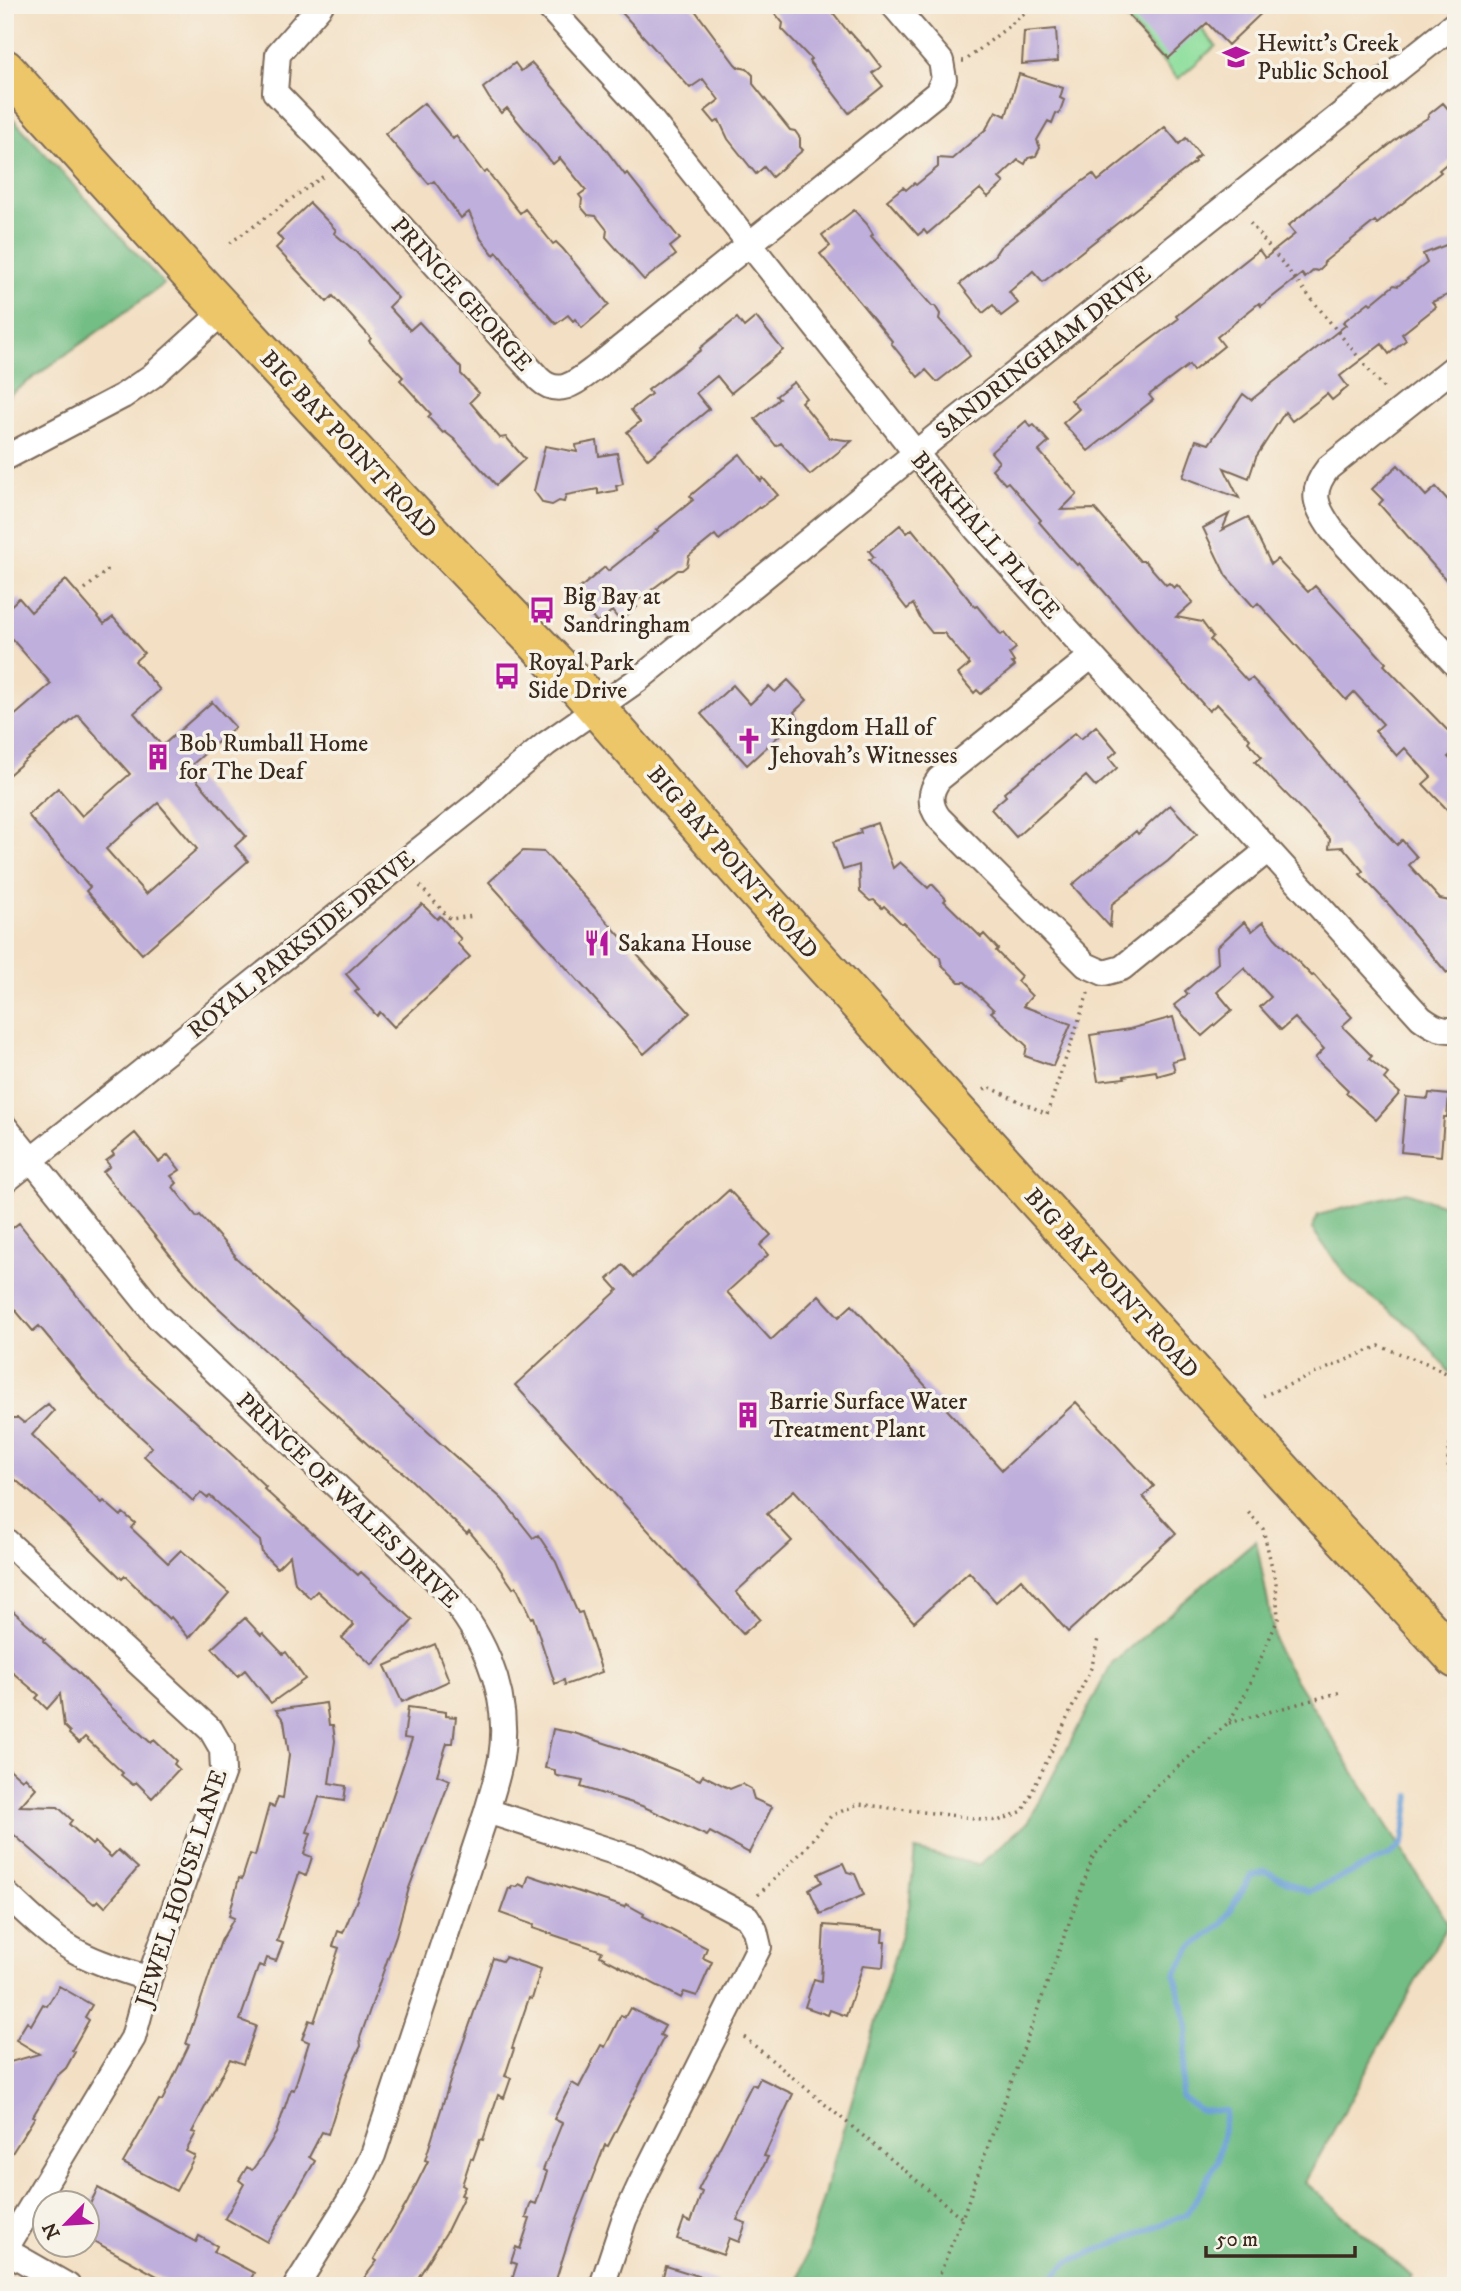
<svg xmlns="http://www.w3.org/2000/svg" width="1461" height="2291" viewBox="0 0 1461 2291" font-family="'IM FELL DW Pica',serif">
	<rect width="100%" height="100%" fill="#f7f3e8"/>
	<filter id="ink" filterUnits="userSpaceOnUse"><feTurbulence type="fractalNoise" baseFrequency=".0143" numOctaves="2"/><feDisplacementMap in="SourceGraphic" scale="14" xChannelSelector="R" yChannelSelector="G"/><feConvolveMatrix kernelMatrix="1 2 1 2 8 2 1 2 1" color-interpolation-filters="sRGB"/></filter>
	<filter id="wash" filterUnits="userSpaceOnUse"><feTurbulence type="fractalNoise" baseFrequency=".00686" numOctaves="4" result="noise"/><feDisplacementMap in="SourceGraphic" scale="28" xChannelSelector="R" yChannelSelector="G"/><feGaussianBlur stdDeviation="1.57" result="paint"/><feColorMatrix in="noise" values="0 0 0 0 0 0 0 0 0 0 0 0 0 0 0 0 0 1.4 0 .05"/><feComposite in="paint" operator="in"/></filter>
	<g filter="url(#wash)">
		<rect width="100%" height="100%" fill="#f3dfc3"/>
		<path fill="#8fdf9e" stroke="#65845e" stroke-width="2" d="M1114,5H1181L1216,46L1178,79Z"/>
		<path fill="#73be85" stroke="#577452" stroke-width="2" d="M5,110L164,284L5,398Z
			M1406,1192L1444,1205L1456,1219V1380L1415,1330L1352,1283L1312,1229L1318,1215Z
			M1256,1540L1277,1650L1448,1923L1305,2182L1412,2277L1405,2286H797L909,1907L915,1850L979,1865L1029,1821L1112,1663Z"/>
		<g fill="none" stroke-linecap="round" stroke-linejoin="round">
			<path stroke="#699fd6" stroke-width="6" d="M1044,2286L1068,2262L1187,2214L1218,2161L1226,2111L1199,2110L1181,2096L1188,2026L1175,1975L1191,1948L1222,1924L1251,1876L1265,1871L1308,1892L1390,1855L1403,1843L1410,1796"/>
		</g>
		<g id="blocks">
			<path fill="#bfafdc" fill-rule="evenodd" d="M615,5H691L735,64L738,67L747,69L753,75V84L790,130L795,131L800,138V147L803,150L772,177L764,167L756,174L728,139L719,120L715,123L705,111L719,100L703,79L690,88Z
				M768,5H827L849,33L850,32L867,51L868,50L881,67L872,73L883,86L849,113L809,61L811,59L782,29L783,23Z
				M1135,5H1270L1228,45L1207,23L1169,58L1127,13Z
				M1056,29L1058,61L1022,64L1024,32Z
				M515,63L521,71L532,63L595,135L625,175L627,173L680,239L670,247L676,255L644,280L606,237L607,230L596,216L588,215L581,207L582,199L579,195L586,190L560,158L553,164L507,108L501,113L489,98L483,88Z
				M1019,74L1063,88L1060,98L1064,100L1059,114L1056,113L1052,123L1048,121L1037,140L1040,148L1036,156L1028,158L1025,164L1018,160L999,178L1004,183L988,197L980,189L927,234L924,230L918,235L887,200L903,187L906,190L914,183L916,185L938,167V158L952,159L986,129L996,111L1006,116Z
				M424,103L453,139L456,136L484,173L487,171L520,213L525,209L553,244L556,242L563,249L609,305L582,328L575,319L573,321L568,315L556,324L524,288L497,252L494,255L481,239L469,212L461,218L434,181L429,184L385,134Z
				M1443,103L1456,118V156L1439,170L1441,172L1377,224L1375,221L1324,262L1323,266L1318,271L1314,270L1305,278L1302,274L1261,306L1259,303L1217,337L1224,346L1193,371L1189,365L1149,395L1153,400L1088,451L1063,423L1079,409L1071,400L1178,319L1176,316L1259,250L1265,258L1295,234L1288,226L1408,130L1429,117L1428,115Z
				M1165,127L1179,144L1186,138L1200,155L1194,160L1195,162L1043,282L1033,271L1009,292L1018,303L1001,316L993,305L983,313L960,284L994,256L1000,247L1083,181L1093,174L1098,181Z
				M310,203L336,230L334,233L356,252L398,298L389,307L410,330L419,322L461,368V374L479,393L470,402L500,438L506,437L525,459L496,485L454,439L445,432L443,433L428,417L431,414L400,380L403,377L369,341L371,338L333,296L327,302L276,248L283,241L277,234Z
				M854,210L867,224L873,234L871,236L894,263L932,306H935L940,314L939,319L963,345L970,356L937,382L926,370L918,377L891,343L892,341L820,254L830,246L822,235Z
				M1456,241V284L1450,294L1432,302L1436,307L1402,334L1406,340L1389,354L1382,344L1340,376L1348,387L1332,400L1327,394L1292,421L1285,412L1256,457L1249,478L1224,468L1239,498L1183,477L1196,440L1209,444L1243,394L1251,400L1346,325L1343,322L1369,302L1371,304L1394,285L1398,286L1427,263L1423,254Z
				M756,317L783,350L731,393L717,376L696,393L709,409L648,459L627,432L640,422L631,410L651,394L648,390L701,350L700,348L737,318L744,327Z
				M794,382L806,398L801,402L830,438L852,441L810,475L781,443L776,446L755,419L779,399L776,396Z
				M1026,421L1031,427L1034,425L1049,442L1039,451L1077,494L1061,510L1095,509L1140,561H1145L1166,585L1169,583L1174,588L1177,585L1193,602L1176,617L1202,622L1213,637L1210,640L1247,681L1252,678L1283,711L1386,833L1397,845L1402,840L1417,857L1409,865L1440,899L1450,901L1456,907V966L1447,973L1392,908L1360,874L1363,871L1343,847L1329,848L1330,839L1255,762L1262,757L1248,742L1250,739L1217,704L1209,711L1079,563L1077,565L1064,551L1039,522L1041,520L1008,482L1005,484L992,469L999,462L991,452Z
				M597,441L599,456L617,453L623,484L616,486L617,490L614,491L598,494V489L566,495L564,502L559,501L552,505L543,503L534,491L545,446L577,452L576,445Z
				M740,454L761,481L763,478L778,495L760,508L759,507L719,540L715,535L689,556L687,566L682,570H678L634,603L637,607L620,621L612,611L597,623L573,594L605,567L608,571L651,537L658,531L656,530L693,500L690,496Z
				M1398,465L1426,496L1436,487L1456,509V591L1379,504L1383,500L1372,489Z
				M1229,514L1222,530L1248,517L1271,564L1277,559L1308,592L1315,586L1386,663L1384,665L1456,739V750L1448,757L1456,765V819L1423,784L1431,777L1405,748L1397,756L1375,731L1383,724L1354,692L1346,700L1258,603L1254,607L1226,576L1203,528Z
				M900,525L907,533L912,529L975,607L977,606L1001,635L1004,633L1016,648L1009,654L1014,662L1012,663L1015,666L981,694L977,690L974,693L958,674L970,664L944,633H932L920,618L913,604L907,609L869,560L874,557L869,551Z
				M66,580L104,624L113,617L144,653L135,661L160,690L134,713L162,746L212,702L235,727L187,769L246,836L235,846L248,861L142,954L86,891L90,887L28,815L58,788L82,816L130,774L78,715L5,778V724L51,684L5,631V611L19,598L31,612ZM158,803L197,849L146,894L106,849Z
				M788,680L807,700L794,712L798,718L747,765L701,714L733,685L750,704L769,686L775,692Z
				M1096,726L1117,751L1109,758L1117,768L1096,787L1086,776L1016,837L991,809L1006,796L1004,793L1075,733L1081,739Z
				M1170,805L1197,834L1168,861L1112,904L1110,927L1072,885L1136,831L1138,834Z
				M877,823L893,868L900,862L928,888L932,884L946,899L944,901L981,937L984,934L998,949L996,951L1021,976L1017,981L1032,996L1023,1006L1071,1024L1053,1066L1025,1056L1027,1046L991,1012L994,1010L965,982H959L942,965L940,958L904,923H901L884,906L882,908L874,900L870,901L860,892L859,865L843,870L833,842L861,833L860,829Z
				M523,851L544,852L690,1013L644,1054L489,882Z
				M422,904L437,919L440,916L461,939L457,943L470,957L394,1027L380,1012L377,1016L355,992L359,989L346,974Z
				M1244,922L1252,931L1263,922L1275,938L1312,976L1314,975L1352,1017L1342,1026L1372,1056L1369,1059L1388,1074L1384,1079L1400,1093L1376,1120L1346,1093L1348,1090L1315,1058L1324,1049L1295,1018L1281,1030L1260,1007L1271,997L1244,968L1217,992L1232,1010L1202,1036L1174,1005L1188,994L1185,991L1218,963L1217,947Z
				M1173,1017L1184,1058L1172,1061L1175,1071L1157,1076L1156,1071L1124,1076L1125,1078L1098,1081L1090,1035L1130,1029Z
				M1429,1093L1449,1095L1447,1117H1444L1441,1156L1401,1152L1406,1097L1428,1099Z
				M135,1133L159,1162L168,1155L180,1170L171,1176L177,1183L173,1187L197,1217L200,1215L235,1255L234,1256L502,1499L533,1538L538,1535L556,1562L576,1609L578,1613L582,1612L602,1672L565,1685L564,1680L555,1684L533,1617L531,1618L516,1586L513,1588L495,1562L469,1531L467,1534L406,1475L375,1451L211,1301L179,1266L103,1172L110,1166L106,1161L114,1155L112,1152Z
				M729,1190L771,1235L760,1245L768,1255L727,1292L771,1340L819,1295L839,1317L852,1305L1002,1470L1076,1402L1154,1486L1143,1497L1176,1533L1068,1632L1021,1579L996,1602L969,1572L914,1622L794,1490L767,1514L792,1541L736,1592L760,1619L743,1634L515,1385L618,1290L608,1279L623,1265L634,1277Z
				M19,1223L129,1361L224,1447L266,1487L264,1489L358,1575L361,1572L413,1620L372,1665L342,1638L354,1625L317,1591L310,1598L295,1583L290,1555L277,1568L262,1553L260,1541L210,1496L207,1498L201,1493L193,1501L144,1456L152,1447L97,1396L39,1326L33,1331L5,1298V1234Z
				M48,1404L54,1411L32,1435L102,1503L104,1501L121,1516L123,1513L135,1523L131,1528L168,1563L181,1550L229,1593L189,1638L171,1617L169,1619L125,1576L122,1579L49,1508L5,1471V1418H18L24,1423Z
				M5,1604L45,1639L43,1641L79,1673L111,1707L151,1743L154,1740L176,1761L174,1764L179,1769L152,1798L136,1782L133,1785L121,1775L123,1773L85,1737L79,1743L69,1734L70,1732L64,1726L60,1694L47,1709L36,1698L39,1695L5,1666Z
				M245,1618L261,1635L263,1633L283,1654L286,1652L305,1679L271,1703L245,1670L238,1676L212,1648Z
				M435,1644L449,1681L402,1702L385,1666Z
				M326,1703L329,1725H333L335,1741L329,1783L346,1786L344,1801L319,1797L307,1832L311,1833L304,1854L312,1857L306,1876L299,1873L277,1941L283,1943L276,1961L267,1958L264,1967L259,1965L240,2020L256,2026L243,2064L230,2059L192,2132L196,2133L186,2151L195,2156L176,2191L123,2163L159,2100L162,2101L189,2045L186,2044L206,1985L221,1941L234,1918L229,1916L239,1878L242,1879L250,1854L255,1856L269,1805L274,1807L278,1797L283,1798L289,1755L284,1721L276,1710Z
				M408,1707L446,1712V1716L456,1717L453,1743H447L437,1775L450,1780L409,1888L396,1935L360,2038L361,2046L347,2074L328,2134L322,2132L309,2157L315,2161L267,2242L225,2218L244,2184L239,2180L247,2167L252,2170L261,2158L276,2133L291,2089L294,2090L309,2042L302,2039L309,2020L314,2022L339,1948L333,1946L338,1931L343,1933L361,1890L412,1739L404,1738Z
				M553,1729L574,1733L623,1749L700,1780L703,1775L730,1789L742,1784L751,1789L754,1799L772,1807L749,1853L710,1832L707,1836L642,1806L581,1787L583,1781L558,1776L555,1774V1770L545,1768Z
				M5,1765L22,1780L25,1777L36,1788L20,1806L58,1807L72,1820L69,1824L92,1845L95,1842L111,1857L118,1850L138,1868L105,1907L98,1900L94,1904L5,1827Z
				M843,1863L847,1872L855,1874L864,1895L820,1914L809,1889L822,1882L818,1874Z
				M529,1875L624,1907L626,1904L644,1914L643,1916L707,1948L703,1958L712,1962L697,1996L684,1992L681,1998L600,1956L602,1951L533,1928L534,1925L500,1913L509,1888L511,1889L512,1886L517,1887L519,1884L525,1887Z
				M824,1925L883,1930L882,1942H885L883,1967L863,1965L846,2016L830,2010L828,2015L805,2007L814,1979L821,1981Z
				M505,1957L541,1969L532,1999L529,1998L512,2048L514,2049L505,2076L511,2078L504,2098L498,2095L483,2140L480,2139L473,2159L471,2158L462,2185L465,2187L461,2195L464,2196L446,2233L413,2286H358L377,2261L374,2259L407,2203L428,2161L425,2160L451,2078L493,1958L502,1961Z
				M59,1986L92,2005L85,2017L89,2020L72,2050L75,2052L66,2068L57,2076L33,2116L35,2117L5,2164V2069L10,2062L39,2054L16,2040L27,2022L31,2025L43,2004L47,2006Z
				M630,2008L665,2026L660,2035L664,2037L608,2146L605,2145L571,2232L554,2286H510L517,2264L511,2262L516,2247L520,2249L530,2219L526,2218L531,2202L536,2204L547,2172L543,2170L562,2123L554,2119L572,2083L579,2087L601,2045L605,2047L621,2015L625,2017Z
				M760,2078L793,2094L764,2156L768,2157L737,2220L746,2223L739,2242L729,2238L723,2255L677,2239L684,2219L691,2222L702,2192L698,2190L752,2084L756,2086Z
				M98,2188L196,2242L199,2236L217,2246L214,2252L254,2273L247,2286H175L88,2238V2208Z
				M666,2266L718,2282L717,2286H660Z"/>
		</g>
	</g>
	<g filter="url(#ink)">
		<use href="#blocks" fill-opacity="0" stroke="#7b6958" stroke-width="2"/>
		<g fill="none" stroke-linecap="round" stroke-linejoin="round">
			<g stroke="#7b6958" stroke-width="28">
				<path id="minor" d="M321,5L278,54L275,92L337,156L539,379C560,399 579,380 598,366L937,93L944,79L941,61L893,5
					M547,5L644,111L977,530L1421,1018C1433,1027 1441,1031 1456,1030
					M1456,366L1328,468C1309,492 1315,506 1332,530L1456,665
					M5,458L123,396L152,376L225,310
					M1092,656L939,779C929,792 929,805 939,818L1086,965L1104,973L1122,968L1268,850
					M5,1127L158,1317L434,1578C480,1627 512,1689 501,1758C498,1776 492,1793 487,1811L373,2155L356,2190L296,2286
					M5,1181L482,800L503,780L546,744L639,679L934,438L1456,23
					M5,1540L211,1730L222,1749L223,1771L149,1979L133,2038L5,2250
					M487,1811L639,1860L747,1917L755,1930L759,1947L641,2183L624,2220L602,2286
					M5,1893C27,1913 47,1934 72,1949C96,1963 123,1970 149,1979
					M5,2250L68,2286"/>
			</g>
			<g stroke="#7b6958" stroke-width="42">
				<path id="primary" d="M5,69L193,277L412,513L570,678L753,887L1288,1477L1456,1659"/>
			</g>
			<path stroke="#7b6958" stroke-width="3.5" stroke-dasharray="2 5" stroke-linecap="butt" d="M962,61H965L1035,5
				M1250,223L1385,390
				M230,243L325,175
				M85,589L110,568
				M420,886L450,919L474,916
				M984,1090L989,1087L1047,1114L1089,990
				M1263,1396L1379,1346L1426,1363L1456,1378
				M1456,1431C1443,1453 1448,1472 1456,1495
				M1229,1723L1341,1692
				M758,1895L804,1850L831,1816L858,1804L998,1821L1023,1811L1092,1666L1098,1639
				M744,2037L962,2218
				M935,2286L962,2218L1093,1857L1156,1786L1228,1723L1244,1697L1278,1619L1276,1584L1263,1529L1247,1511"/>
			<use href="#minor" stroke="#fff" stroke-width="24"/>
			<use href="#primary" stroke="#ecc669" stroke-width="38"/>
		</g>
	</g>
	<defs>
		<g id="school-bare" transform="scale(2.1)"><path d="M0-5L7-2L0 1L-7-2ZM-4 1L0 2.5L4 1V4Q0 6-4 4Z" fill="#b5179e" stroke="#f7f3e8" stroke-width="2.5" paint-order="stroke"/></g>
		<g id="bus-bare" transform="scale(2.1)"><path d="M-5-6H5V4H4V6H2V4H-2V6H-4V4H-5ZM-3.5-4V0h7V-4ZM-3.5 1.2v1.5H-2V1.2ZM2 1.2v1.5H3.5V1.2Z" fill="#b5179e" stroke="#f7f3e8" stroke-width="2.5" paint-order="stroke"/></g>
		<g id="church-bare" transform="scale(2.1)"><path d="M-1.2-6h2.4v3.5h3.3v2.4h-3.3V6h-2.4V-.1h-3.3v-2.4h3.3Z" fill="#b5179e" stroke="#f7f3e8" stroke-width="2.5" paint-order="stroke"/></g>
		<g id="building-bare" transform="scale(2.1)"><path d="M-4-6H4V6H1V3H-1V6H-4ZM-2.5-4.3h1.7v1.8h-1.7ZM.8-4.3h1.7v1.8H.8ZM-2.5-1h1.7V.8h-1.7ZM.8-1h1.7V.8H.8Z" fill="#b5179e" stroke="#f7f3e8" stroke-width="2.5" paint-order="stroke"/></g>
		<g id="restaurant-bare" transform="scale(2.1)"><path d="M-5-6h1v4h1v-4h1v4h1v-4h1v5L-1.5 .5V6h-2V.5L-5-1ZM5-6V6H3V1.5H1.5Q1.5-4 5-6Z" fill="#b5179e" stroke="#f7f3e8" stroke-width="2.5" paint-order="stroke"/></g>
	</defs>
	<g fill-rule="evenodd">
		<use href="#school-bare" x="1236" y="57"/>
		<use href="#bus-bare" x="542" y="610"/>
		<use href="#bus-bare" x="507" y="676"/>
		<use href="#church-bare" x="749" y="741"/>
		<use href="#building-bare" x="158" y="757"/>
		<use href="#restaurant-bare" x="597" y="943"/>
		<use href="#building-bare" x="748" y="1415"/>
	</g>
	<g text-anchor="middle" stroke-width="7" stroke-linejoin="round" paint-order="stroke">
		<g font-size="24" fill="#3b2a1e" stroke="#f7f3e8" text-anchor="start">
			<text x="1257" y="51">Hewitt's Creek<tspan x="1257" dy="28">Public School</tspan></text>
			<text x="563" y="604">Big Bay at<tspan x="563" dy="28">Sandringham</tspan></text>
			<text x="528" y="670">Royal Park<tspan x="528" dy="28">Side Drive</tspan></text>
			<text x="770" y="735">Kingdom Hall of<tspan x="770" dy="28">Jehovah's Witnesses</tspan></text>
			<text x="179" y="751">Bob Rumball Home<tspan x="179" dy="28">for The Deaf</tspan></text>
			<text x="618" y="951">Sakana House</text>
			<text x="769" y="1409">Barrie Surface Water<tspan x="769" dy="28">Treatment Plant</tspan></text>
		</g>
		<g font-size="24" fill="#3b2a1e" stroke="#f7f3e8">
			<text transform="translate(462 294) rotate(48)" y="8">PRINCE GEORGE</text>
			<text transform="translate(1043 352) rotate(-38)" y="8">SANDRINGHAM DRIVE</text>
			<text transform="translate(349 444) rotate(47)" y="8">BIG BAY POINT ROAD</text>
			<text transform="translate(986 535) rotate(49)" y="8">BIRKHALL PLACE</text>
			<text transform="translate(733 862) rotate(49)" y="8">BIG BAY POINT ROAD</text>
			<text transform="translate(301 944) rotate(-39)" y="8">ROYAL PARKSIDE DRIVE</text>
			<text transform="translate(1112 1283) rotate(48)" y="8">BIG BAY POINT ROAD</text>
			<text transform="translate(348 1500) rotate(44)" y="8">PRINCE OF WALES DRIVE</text>
			<text transform="translate(181 1888) rotate(-72)" y="8">JEWEL HOUSE LANE</text>
		</g>
	</g>
	<rect width="1461" height="2291" fill="none" stroke="#f7f3e8" stroke-width="28"/>
	<g transform="translate(66 2224) rotate(245)"><circle r="33" fill="#f7f3e8" stroke="#aca397" stroke-width="2"/>
	<path d="M0-5L12 26L0 18L-12 26Z" fill="#b5179e"/>
	<text y="-10" font-size="19" font-weight="bold" text-anchor="middle" fill="#3b2a1e">N</text>
	</g>
	<path d="M1206 2246v10h149v-10" fill="none" stroke="#3b2a1e" stroke-width="3.5"/>
	<text x="1216" y="2246" font-size="21" fill="#3b2a1e" stroke="#f7f3e8" stroke-width="5" paint-order="stroke">50 m</text>
</svg>
